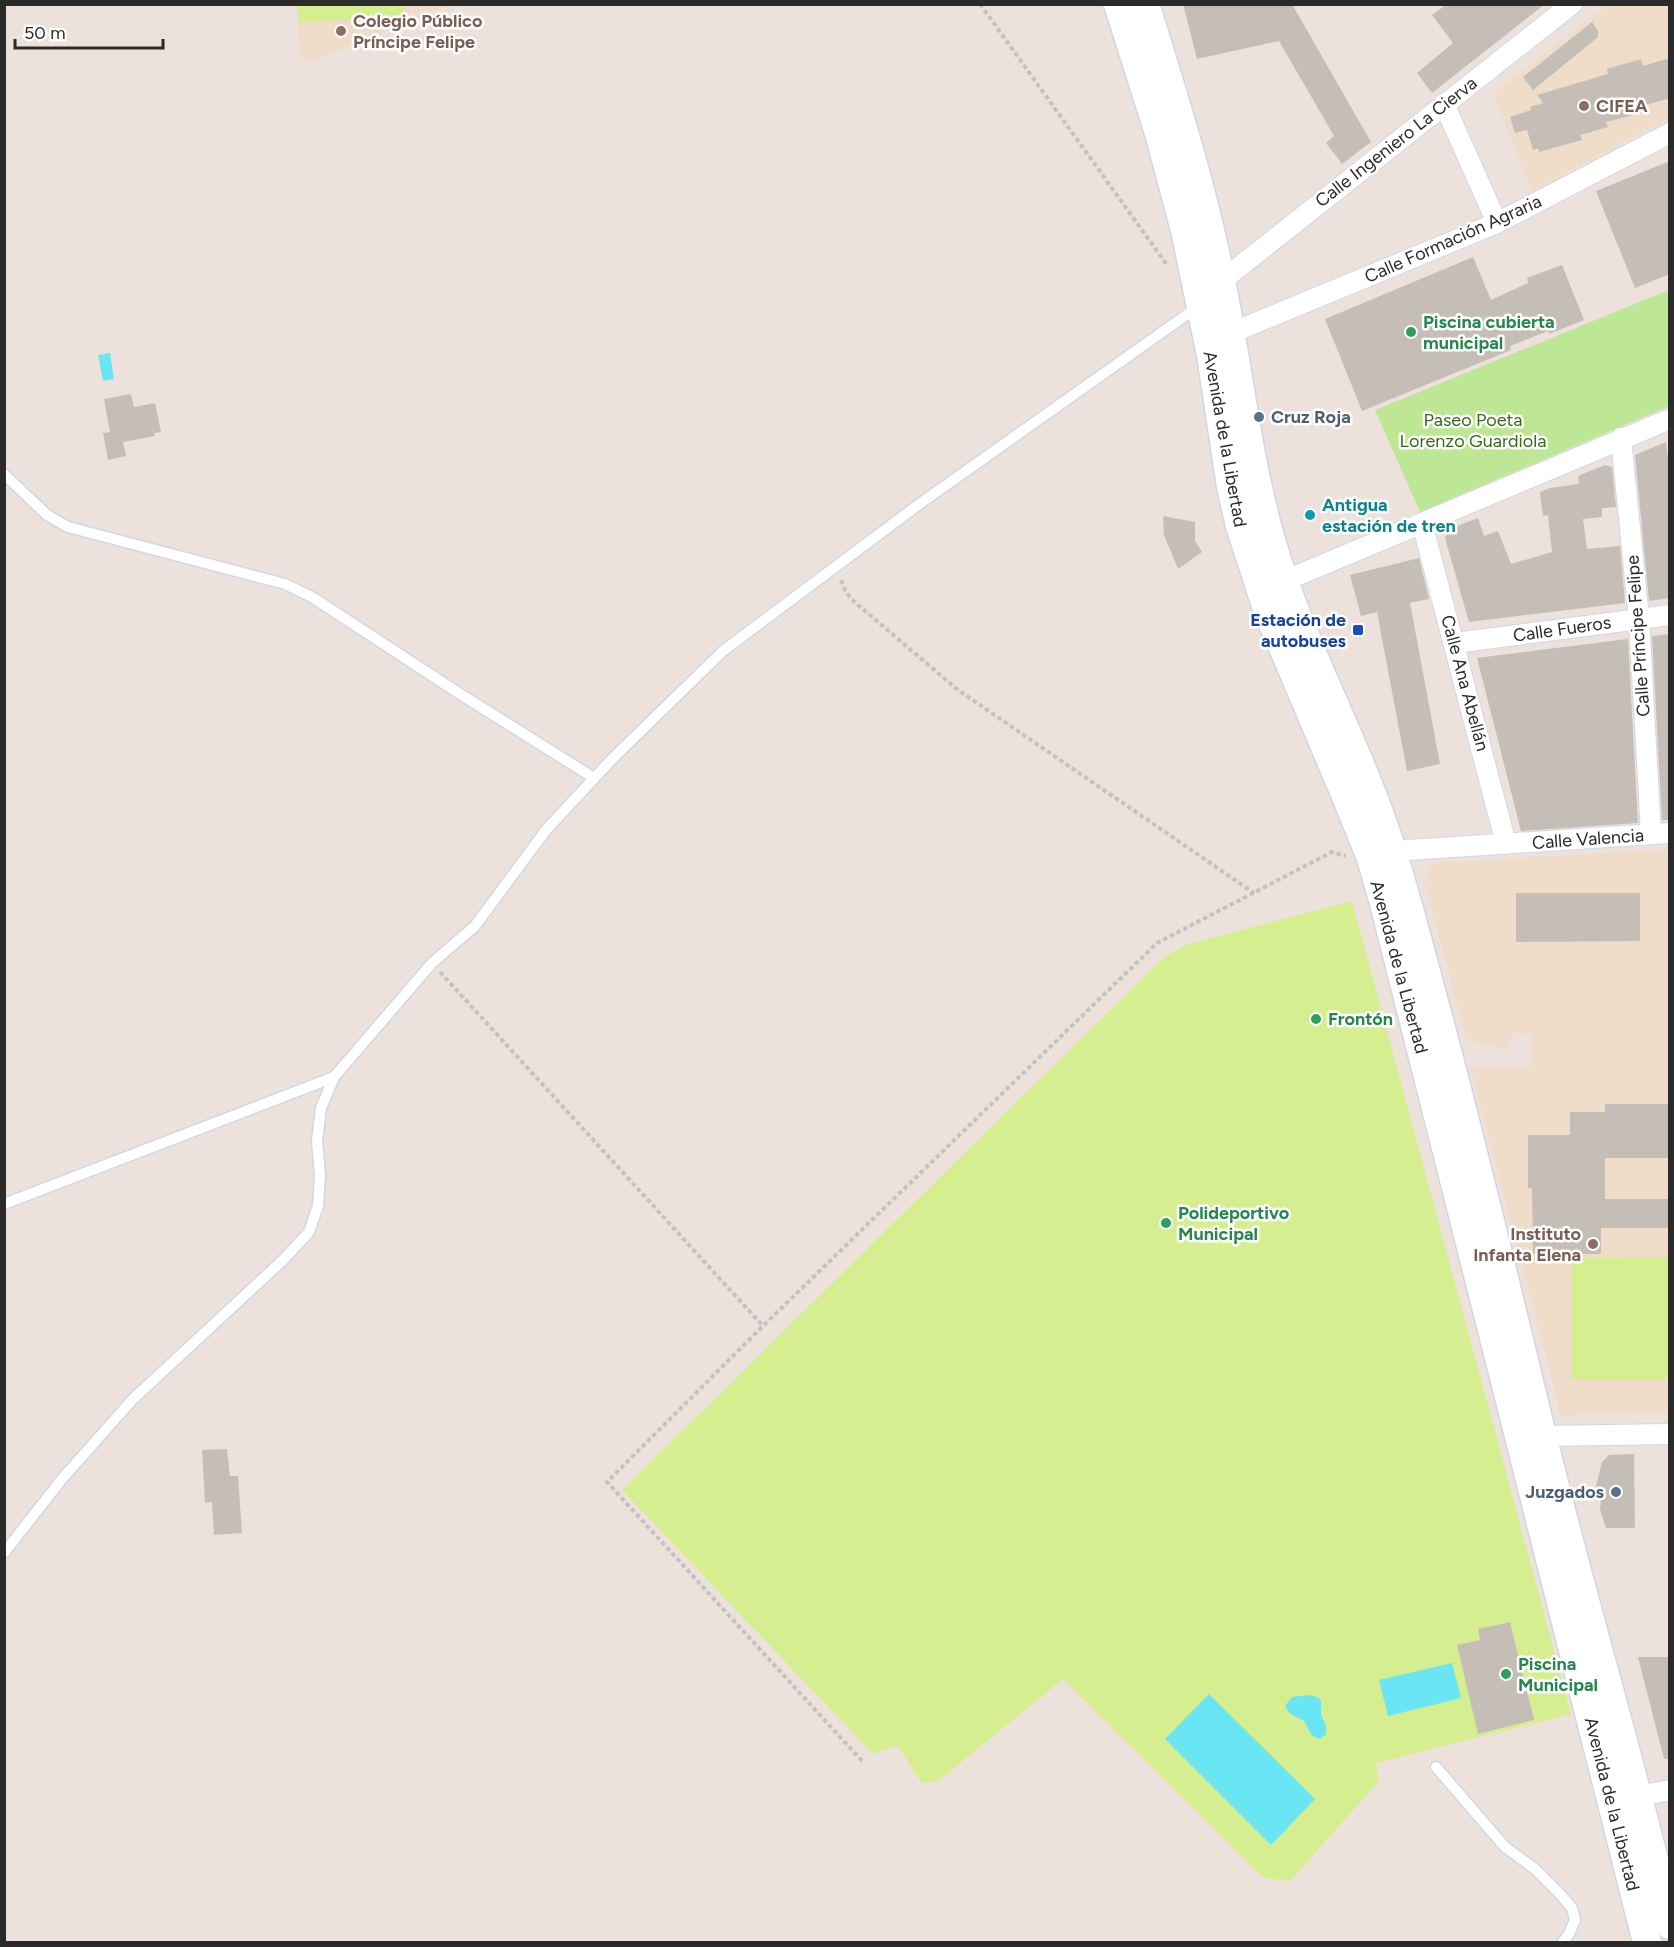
<svg xmlns="http://www.w3.org/2000/svg" width="1674" height="1947" viewBox="0 0 1674 1947" font-family="Figtree,sans-serif">
	<rect width="100%" height="100%" fill="#ede2db"/>
	<path fill="#efddca" d="M296,5H451L307,63L300,58Z
		M1607,5H1669V118L1532,191L1493,94Z
		M1669,849V1413L1561,1415L1470,1067H1531V1034L1513,1033L1509,1046L1501,1049L1466,1039L1424,881L1432,863Z"/>
	<path fill="#bde695" d="M1669,290V406L1420,512L1375,410Z"/>
	<path fill="#d5ee90" d="M298,5H403L404,16L299,23Z
		M1352,901L1571,1714L1376,1763L1379,1781L1290,1881L1262,1877L1063,1679L938,1781L922,1783L897,1745L873,1754L622,1490L1164,957L1185,945Z
		M1669,1257V1380H1571V1258Z"/>
	<path fill="#69e5f4" d="M110,353L114,379L103,381L98,355Z
		M1452,1663L1461,1698L1388,1716L1379,1680Z
		M1209,1694L1315,1799L1271,1845L1165,1739Z
		M1310,1695L1319,1698L1321,1702V1715L1326,1725V1734L1320,1739L1312,1736L1304,1721L1289,1713L1285,1706L1292,1697Z"/>
	<path fill="#c4beb7" d="M1183,4H1292L1371,142L1342,164L1326,143L1334,136L1279,41L1197,59Z
		M1447,4H1545L1432,93L1417,73L1453,43L1432,15Z
		M1592,22L1598,31V37L1533,90L1523,77Z
		M1670,58V98L1632,109L1633,115L1606,122L1608,127L1580,135L1582,140L1539,152L1538,148L1533,150L1527,130L1515,133L1510,117L1531,110L1530,107L1543,103L1537,95L1608,74L1607,69L1641,59L1643,66Z
		M1670,161V274L1635,288L1596,191Z
		M1473,257L1491,300L1528,283L1527,278L1562,265L1584,320L1549,334L1548,331L1510,346L1511,350L1362,411L1325,319Z
		M131,394L134,407L155,403L161,432L154,433L155,436L123,442L126,456L108,460L103,433L110,432L104,399Z
		M1666,442L1670,477V598L1649,601L1635,455Z
		M1605,465L1612,467L1616,507L1602,508V517L1583,519L1587,549L1620,546L1625,603L1469,622L1445,538L1449,529L1478,518L1484,536L1498,531L1511,564L1552,552L1548,515L1543,516L1540,492L1550,488L1579,484L1578,476Z
		M1163,516L1195,522V541L1202,552L1178,569L1164,535Z
		M1419,558L1429,599L1410,603L1440,764L1407,771L1377,612L1361,616L1350,575Z
		M1670,634V820H1662L1652,636Z
		M1628,639L1638,823L1521,831L1477,658Z
		M1516,893H1640V941L1516,942Z
		M1605,1104H1670V1158H1605V1199H1670V1228H1601V1254H1533L1532,1188H1528V1135H1570V1112H1605Z
		M227,1449L230,1476H238L242,1533L214,1535L212,1502L205,1503L202,1450Z
		M1634,1454L1635,1528H1606L1600,1509L1601,1498L1596,1486L1602,1462L1609,1455Z
		M1510,1622L1534,1720L1478,1734L1457,1645L1480,1640L1478,1629Z
		M1638,1657H1670V1759H1664Z"/>
	<g fill="none" stroke-linecap="round" stroke-linejoin="round">
		<g stroke="#d0d7e4" stroke-width="13">
			<path id="service" d="M4,474L47,515L68,527L285,584L312,597L457,692L594,778
				M4,1204L334,1077
				M4,1553L62,1479L133,1399L283,1260L309,1232L318,1206L320,1175L317,1141L321,1108L334,1077L432,963L475,926L546,830L612,759L723,651L918,505L1199,306
				M1436,1767L1505,1847L1535,1869L1559,1893L1572,1908L1575,1920L1569,1934L1563,1942"/>
		</g>
		<g stroke="#d0d7e4" stroke-width="22">
			<path id="minor" d="M1444,104L1497,223
				M1220,276L1229,275L1572,4
				M1231,333L1497,223L1670,133
				M1621,438L1639,619L1651,834
				M1422,523L1506,844
				M1284,581L1670,419
				M1455,643L1670,615
				M1382,854L1392,851L1670,833
				M1532,1439L1542,1436L1670,1434
				M1625,1799L1670,1790"/>
		</g>
		<g stroke="#d0d7e4" stroke-width="31">
			<path id="secondary" d="M1118,4L1159,133L1185,230L1211,355L1231,487L1240,526L1268,612L1346,796L1371,858L1384,903L1647,1942
				M1145,4C1173,94 1201,183 1220,275C1238,363 1246,453 1271,540C1301,646 1358,743 1391,848C1408,902 1422,958 1437,1013C1474,1151 1507,1291 1541,1431C1581,1596 1631,1760 1670,1925"/>
		</g>
		<path stroke="#c3c3c3" stroke-width="4" stroke-dasharray="4.5 3" stroke-linecap="butt" d="M980,4L1167,265
			M841,580L845,590L851,599L958,690L1254,893
			M440,972L763,1326
			M862,1761L607,1482L763,1326L1157,943L1332,852L1346,856"/>
		<use href="#service" stroke="#fff" stroke-width="10"/>
		<use href="#minor" stroke="#fff" stroke-width="20"/>
		<use href="#secondary" stroke="#fff" stroke-width="28"/>
	</g>
	<g fill="#8d6e63" stroke="#fff" stroke-width="2">
		<circle cx="341" cy="31" r="6"/>
		<circle cx="1584" cy="106" r="6"/>
		<circle cx="1593" cy="1244" r="6"/>
	</g>
	<g fill="#2e9e5b" stroke="#fff" stroke-width="2">
		<circle cx="1411" cy="332" r="6"/>
		<circle cx="1316" cy="1019" r="6"/>
		<circle cx="1166" cy="1223" r="6"/>
		<circle cx="1506" cy="1674" r="6"/>
	</g>
	<g fill="#5c6f8a" stroke="#fff" stroke-width="2">
		<circle cx="1259" cy="417" r="6"/>
		<circle cx="1616" cy="1492" r="6"/>
	</g>
	<circle fill="#0f9aa8" stroke="#fff" stroke-width="2" cx="1310" cy="515" r="6"/>
	<rect fill="#1a4fb4" stroke="#fff" stroke-width="2" x="1352" y="624" width="12" height="12" rx="3"/>
	<g text-anchor="middle" stroke-width="5" stroke-linejoin="round" paint-order="stroke">
		<g font-size="18" font-weight="bold" fill="#785e54" stroke="#fff" text-anchor="start">
			<text x="353" y="27">Colegio Público<tspan x="353" dy="21">Príncipe Felipe</tspan></text>
			<text x="1596" y="112">CIFEA</text>
			<text x="1581" y="1240" text-anchor="end">Instituto<tspan x="1581" dy="21">Infanta Elena</tspan></text>
		</g>
		<g font-size="18" fill="#2a2a2a" stroke="#fff">
			<text transform="translate(1396 142) rotate(-38)" y="6">Calle Ingeniero La Cierva</text>
			<text transform="translate(1453 239) rotate(-24)" y="6">Calle Formación Agraria</text>
			<text transform="translate(1225 439) rotate(80)" y="6">Avenida de la Libertad</text>
			<text transform="translate(1562 629) rotate(-8)" y="6">Calle Fueros</text>
			<text transform="translate(1638 636) rotate(-94)" y="6">Calle Príncipe Felipe</text>
			<text transform="translate(1465 683) rotate(75)" y="6">Calle Ana Abellán</text>
			<text transform="translate(1588 839) rotate(-4)" y="6">Calle Valencia</text>
			<text transform="translate(1399 967) rotate(75)" y="6">Avenida de la Libertad</text>
			<text transform="translate(1612 1804) rotate(76)" y="6">Avenida de la Libertad</text>
		</g>
		<g font-size="18" font-weight="bold" fill="#27864d" stroke="#fff" text-anchor="start">
			<text x="1423" y="328">Piscina cubierta<tspan x="1423" dy="21">municipal</tspan></text>
			<text x="1328" y="1025">Frontón</text>
			<text x="1178" y="1219">Polideportivo<tspan x="1178" dy="21">Municipal</tspan></text>
			<text x="1518" y="1670">Piscina<tspan x="1518" dy="21">Municipal</tspan></text>
		</g>
		<g font-size="18" font-weight="bold" fill="#4e5e75" stroke="#fff" text-anchor="start">
			<text x="1271" y="423">Cruz Roja</text>
			<text x="1604" y="1498" text-anchor="end">Juzgados</text>
		</g>
		<g font-size="18" fill="#356b16" stroke="#fff">
			<text x="1473" y="426">Paseo Poeta<tspan x="1473" dy="21">Lorenzo Guardiola</tspan></text>
		</g>
		<g font-size="18" font-weight="bold" fill="#0d838f" stroke="#fff" text-anchor="start">
			<text x="1322" y="511">Antigua<tspan x="1322" dy="21">estación de tren</tspan></text>
		</g>
		<g font-size="18" font-weight="bold" fill="#164399" stroke="#fff" text-anchor="end">
			<text x="1346" y="626">Estación de<tspan x="1346" dy="21">autobuses</tspan></text>
		</g>
	</g>
	<rect width="1674" height="1947" fill="none" stroke="#2a2a2a" stroke-width="12"/>
	<path d="M15 39v9h148v-9" fill="none" stroke="#2a2a2a" stroke-width="3"/>
	<text x="24" y="39" font-size="18" fill="#2a2a2a" stroke="#ffffff" stroke-width="4.5" paint-order="stroke">50 m</text>
</svg>
